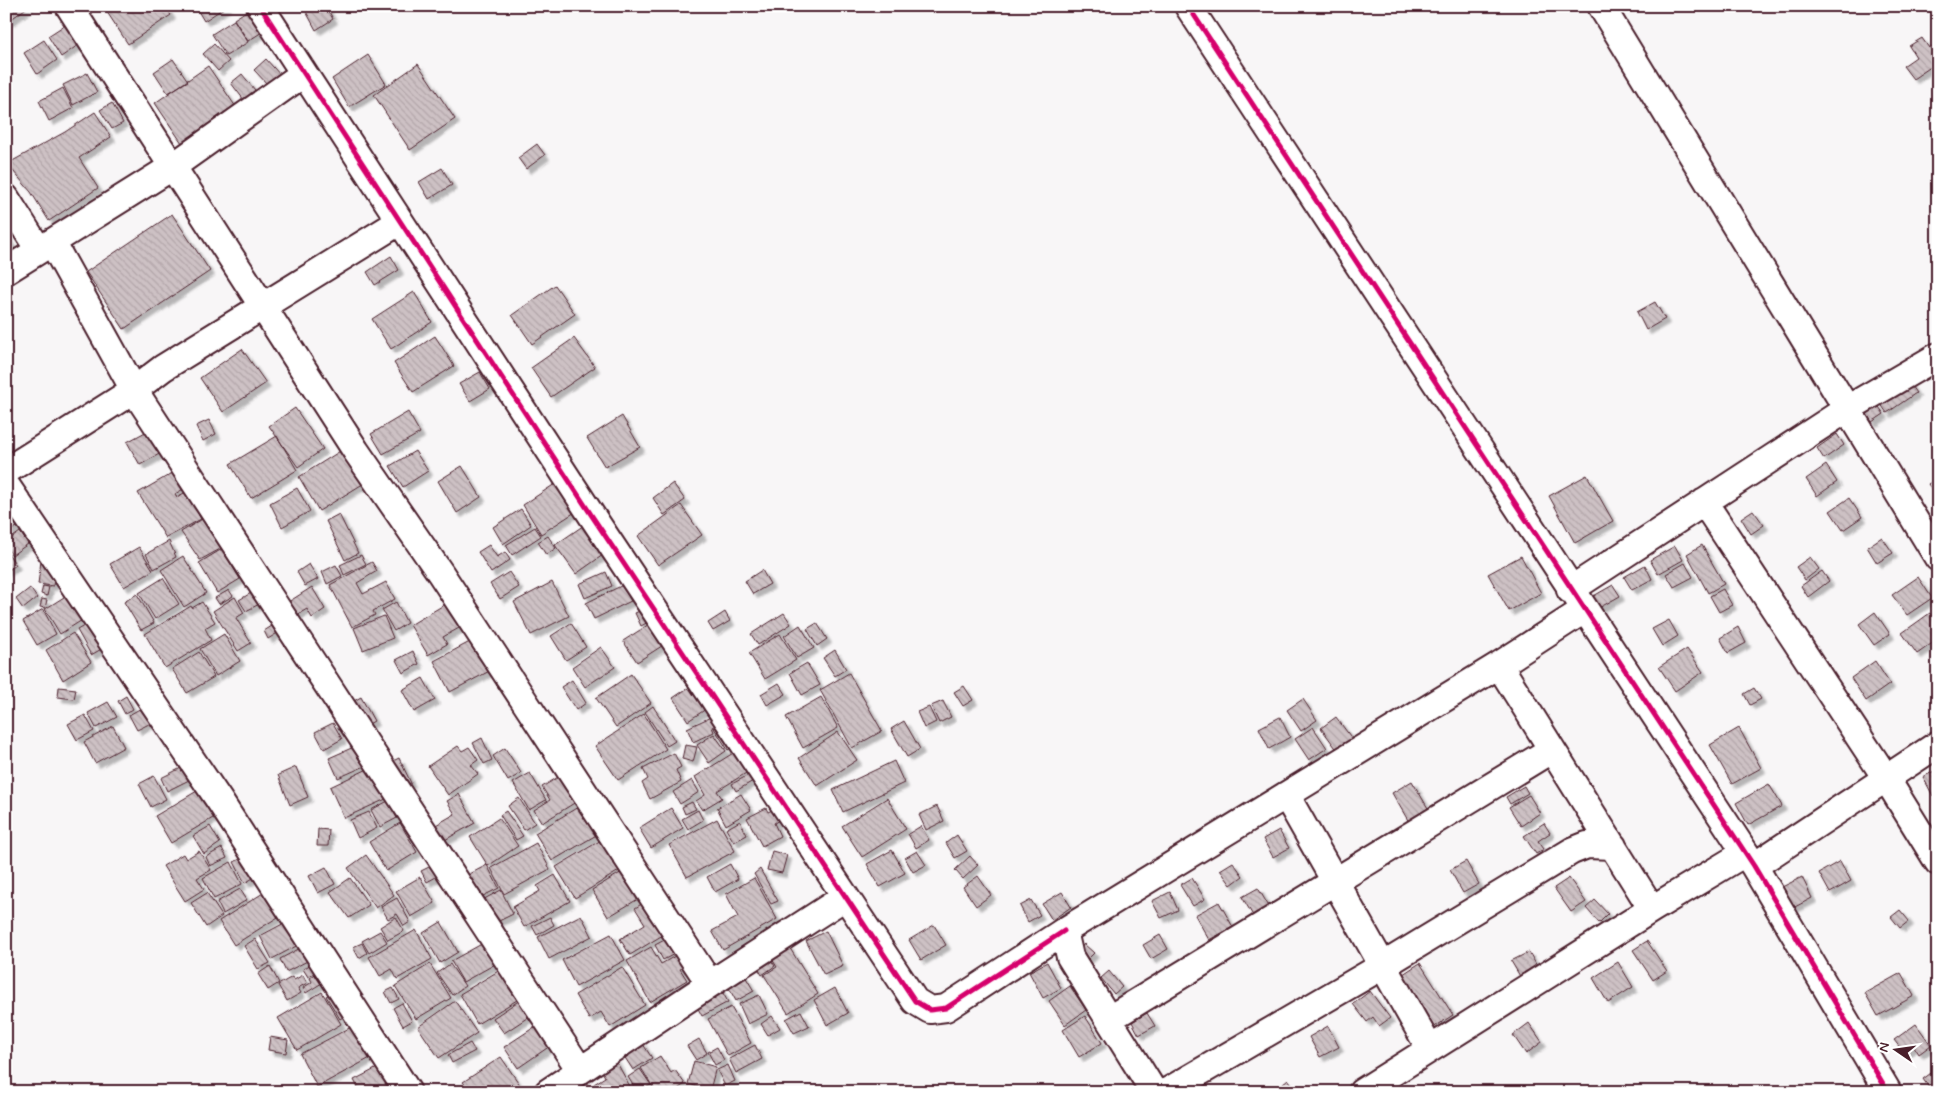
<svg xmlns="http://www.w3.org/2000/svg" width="1944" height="1098" font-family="Mynerve,sans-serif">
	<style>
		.building { fill: url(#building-back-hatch); stroke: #4a1f2b; filter: url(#shadow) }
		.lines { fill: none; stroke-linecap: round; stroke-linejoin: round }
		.street-casing { stroke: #4a1f2b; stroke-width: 30 }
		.street { stroke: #fff; stroke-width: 26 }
		.cycleway-casing { stroke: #fff; stroke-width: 8 }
		.cycleway { stroke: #d6006c; stroke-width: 5 }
	</style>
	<defs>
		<pattern id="building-back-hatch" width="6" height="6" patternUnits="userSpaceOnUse" patternTransform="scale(1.25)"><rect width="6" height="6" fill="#cdc1c4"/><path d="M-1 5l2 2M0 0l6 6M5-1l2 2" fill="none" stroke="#b2a5a9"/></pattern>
		<filter id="shadow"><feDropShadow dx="4.5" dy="4.5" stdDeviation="1" flood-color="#0004"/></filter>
	</defs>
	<rect width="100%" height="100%" fill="#f8f6f7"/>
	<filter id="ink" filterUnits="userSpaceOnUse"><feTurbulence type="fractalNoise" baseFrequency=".02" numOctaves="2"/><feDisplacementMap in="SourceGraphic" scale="10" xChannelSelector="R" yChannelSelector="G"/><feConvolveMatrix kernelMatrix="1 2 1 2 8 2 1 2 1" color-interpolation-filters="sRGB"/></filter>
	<g filter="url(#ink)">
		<path class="building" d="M6 6H29L6 23Z
			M103 6H165L171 15 128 44Z
			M195 6H227L204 21Z
			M254 6 270 27 248 41 234 19Z
			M303 6H326L333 19 316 30Z
			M234 20 248 42 226 56 212 34Z
			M68 23 81 43 61 57 48 36Z
			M1922 38 1929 48 1932 46 1938 54V62L1913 79 1903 66 1916 57 1909 46Z
			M44 40 57 60 37 74 24 53Z
			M214 44 229 61 218 71 203 54Z
			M368 55 386 84 349 107 332 79Z
			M173 59 188 81 168 93 154 72Z
			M266 59 281 76 269 86 254 70Z
			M418 64 455 119 410 150 374 95Z
			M208 66 238 110 184 146 155 103Z
			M87 73 97 92 73 105 63 85Z
			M242 74 255 90 244 100 231 83Z
			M63 88 73 108 49 121 39 101Z
			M112 103 123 123 112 129 100 110Z
			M95 112 111 137 79 158 98 188 49 221 31 192 7 164 65 132Z
			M537 144 545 155 526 169 518 158Z
			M442 168 452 185 429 199 419 182Z
			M172 214 210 271 124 329 86 272Z
			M6 235 12 245 6 249Z
			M391 256 399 270 375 285 367 272Z
			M555 285 575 314 532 344 512 315Z
			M414 292 432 322 391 349 372 319Z
			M1655 302 1665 319 1646 330 1637 312Z
			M435 336 454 366 413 392 394 363Z
			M574 338 595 367 551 397 531 368Z
			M242 349 266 383 223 412 200 378Z
			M480 372 490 389 470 401 459 384Z
			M1909 383 1916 393 1887 413 1880 403Z
			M1877 404 1884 414 1872 422 1865 412Z
			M295 408 323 449 298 467 269 426Z
			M408 412 420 433 383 454 371 434Z
			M622 416 640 447 605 467 587 438Z
			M209 420 216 434 203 441 196 426Z
			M149 430 161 453 140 465 127 442Z
			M1837 434 1844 445 1824 459 1817 448Z
			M277 436 297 470 251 498 230 464Z
			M345 448 366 482 319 511 299 477Z
			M415 451 428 471 403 487 390 466Z
			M1826 465 1837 482 1817 496 1806 479Z
			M462 466 481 497 457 513 438 481Z
			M176 471 185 488 175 494 177 497 186 492 201 519 166 538 138 493Z
			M1587 475 1613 521 1575 543 1549 496Z
			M564 478 583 507 541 534 523 505Z
			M1938 478V498L1928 484Z
			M673 483 685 500 664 515 653 498Z
			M297 488 310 511 282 527 270 503Z
			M1849 498 1862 517 1843 530 1830 511Z
			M681 505 702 535 658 565 638 536Z
			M9 509 19 526 6 533V510Z
			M521 509 531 525 503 544 493 527Z
			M1753 510 1764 525 1751 534 1741 518Z
			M339 514 358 553 345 560 326 521Z
			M204 518 222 548 200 560 181 532Z
			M590 521 610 550 576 574 555 545Z
			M535 527 541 536 512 555 506 545Z
			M20 532 28 544 12 555 6 547V542Z
			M548 536 556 548 546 555 538 542Z
			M1882 537 1893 553 1877 563 1867 547Z
			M169 541 176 557 154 569 146 554Z
			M489 545 497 557 505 552 510 560 491 573 478 552Z
			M1702 545 1724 584 1708 593 1687 554Z
			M1675 546 1683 560 1658 574 1650 560Z
			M139 547 153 570 124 587 110 564Z
			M222 549 240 579 217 593 199 563Z
			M6 550 16 565 6 572Z
			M361 555 366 564 344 575 340 565Z
			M183 556 206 593 184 607 161 570Z
			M1521 556 1541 593 1509 611 1488 574Z
			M1810 557 1819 569 1805 580 1796 567Z
			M41 561 56 563 53 586 38 584Z
			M372 562 377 571 357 583 363 594 386 582 395 599 373 611 375 615 352 627 330 585Z
			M1685 563 1693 577 1674 587 1666 574Z
			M309 564 318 579 305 586 297 572Z
			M336 565 342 576 327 584 322 572Z
			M1645 565 1652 579 1632 590 1624 577Z
			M762 570 770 584 753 594 745 581Z
			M1822 571 1829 581 1808 597 1801 586Z
			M509 572 519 587 500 599 490 584Z
			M606 572 612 586 585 598 579 584Z
			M1918 577 1932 598 1907 615 1892 595Z
			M163 578 179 604 155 619 139 593Z
			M552 582 569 616 531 635 514 602Z
			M623 585 631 601 594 619 586 603Z
			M1613 585 1620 596 1597 609 1590 598Z
			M43 586 49 587 47 596 41 594Z
			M312 587 325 609 312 618 307 609 290 619 282 606Z
			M30 588 37 598 23 609 16 599Z
			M1723 589 1732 605 1719 612 1710 596Z
			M229 590 233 596 219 604 215 598Z
			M256 590 263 602 246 611 239 600Z
			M72 592 87 617 60 634 45 609Z
			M137 594 154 623 141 630 124 602Z
			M235 597 244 613 236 618 251 643 238 651 213 611Z
			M42 599 47 600 45 608 40 607Z
			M454 599 468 623 443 637 447 644 428 655 410 625Z
			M202 602 215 622 205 628 211 640 165 668 145 634 191 606 192 608Z
			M396 602 407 623 394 631 382 610Z
			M43 609 56 634 37 645 23 621Z
			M644 609 650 621 641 626 635 613Z
			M725 612 730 621 713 631 708 623Z
			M1875 612 1890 634 1874 645 1859 624Z
			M784 613 791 624 758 645 751 634Z
			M1930 613 1938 624V639L1917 654 1902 633Z
			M384 616 393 638 363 650 354 628Z
			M96 619 110 644 91 655 77 630Z
			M1669 620 1678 636 1662 646 1652 629Z
			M654 621 668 642 637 662 623 641Z
			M571 623 586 647 566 660 551 636Z
			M817 623 827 639 817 646 807 629Z
			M275 624 279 632 268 639 264 631Z
			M800 625 814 648 797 658 784 636Z
			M1738 627 1746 643 1728 653 1720 638Z
			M73 633 91 662 63 680 46 650Z
			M224 634 240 661 216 676 200 649Z
			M780 634 796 660 765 679 749 653Z
			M481 636 497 667 450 692 434 661Z
			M601 647 615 667 585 687 572 667Z
			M1687 649 1703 672 1675 691 1659 667Z
			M835 650 846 669 835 676 823 658Z
			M413 651 419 664 403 673 396 660Z
			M199 652 214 677 187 693 172 669Z
			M1875 661 1890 684 1866 701 1851 678Z
			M807 663 820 685 802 695 790 673Z
			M849 673 882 731 852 748 820 690Z
			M631 674 651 703 616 727 596 698Z
			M423 678 435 700 414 712 402 690Z
			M572 680 586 703 576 710 561 687Z
			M700 680 715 703 688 721 673 698Z
			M779 683 786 694 767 705 761 694Z
			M964 686 973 700 963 706 954 692Z
			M59 687 76 689 74 699 58 697Z
			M1754 688 1761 699 1750 705 1744 694Z
			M126 696 133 709 125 714 118 701Z
			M361 697 374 721 358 730 345 706Z
			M821 697 838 728 803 748 786 717Z
			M1303 699 1317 720 1301 731 1287 710Z
			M943 701 951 717 939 723 931 706Z
			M108 702 117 717 96 728 88 713Z
			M653 706 675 741 667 746 645 712Z
			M143 707 151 723 137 730 129 715Z
			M929 707 936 722 924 728 917 712Z
			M644 714 666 749 618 780 595 746Z
			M85 715 94 731 77 740 68 724Z
			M715 715 719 723 712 727 714 732 693 742 687 728Z
			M1280 717 1290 737 1269 749 1259 728Z
			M1336 717 1353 740 1338 751 1321 728Z
			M725 721 739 743 728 750 714 728Z
			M904 721 920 749 907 757 891 729Z
			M333 723 342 739 324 749 315 732Z
			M113 726 124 747 95 763 84 742Z
			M1313 727 1327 748 1309 760 1295 739Z
			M1739 728 1761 768 1732 784 1710 745Z
			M838 732 857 760 817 786 799 758Z
			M714 734 726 751 709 763 697 745Z
			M482 738 492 760 484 764 473 743Z
			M685 745 697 747 693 762 682 759Z
			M356 746 365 766 338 778 329 758Z
			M458 746 462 751 469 747 478 760 471 765 478 774 448 795 428 766Z
			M505 748 521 773 508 781 493 756Z
			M738 750 751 770 717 791 722 798 702 810 696 801 705 795 695 777Z
			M674 753 681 767 676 770 681 782 650 799 642 783 648 779 643 769Z
			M399 758 411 783 399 788 387 764Z
			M894 761 904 783 843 812 833 790Z
			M187 765 193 778 167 791 161 778Z
			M296 767 308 797 290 805 278 775Z
			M372 767 386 799 344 818 330 787Z
			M1938 769V794L1933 796 1923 777Z
			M568 771 584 797 542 823 534 810 550 800 542 787Z
			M754 772 758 778 736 791 732 784Z
			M530 773 546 800 529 810 513 783Z
			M154 776 166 799 151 807 139 784Z
			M692 780 699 792 680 804 673 792Z
			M1412 781 1429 810 1409 822 1392 793Z
			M1769 784 1782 806 1748 825 1736 803Z
			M207 785 223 812 171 843 155 816Z
			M1524 786 1528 793 1510 804 1506 797Z
			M459 794 475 823 443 841 434 826 455 814 447 801Z
			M741 794 751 810 726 825 717 808Z
			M1529 795 1540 813 1521 826 1509 807Z
			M519 798 535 823 524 830 508 806Z
			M887 798 906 829 862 857 842 826Z
			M388 801 397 818 380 827 371 810Z
			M588 801 605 830 552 861 535 833Z
			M692 802 696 809 685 814 682 807Z
			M937 806 944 821 926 830 919 815Z
			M778 807 783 818 774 823 780 836 762 846 747 818 766 808 768 812Z
			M671 808 683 828 651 848 639 828Z
			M698 810 703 820 688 829 682 819Z
			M506 811 523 836 516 840 500 815Z
			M369 812 377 828 358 838 350 820Z
			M499 818 518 846 488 866 470 837Z
			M717 819 735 851 687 877 669 845Z
			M740 821 747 835 734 842 726 829Z
			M400 823 417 852 386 871 369 842Z
			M1544 823 1550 833 1538 841 1544 849 1536 854 1524 836Z
			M210 826 220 843 204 854 193 836Z
			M921 826 929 840 916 848 908 834Z
			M318 829 329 830 328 846H317Z
			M1279 830 1289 848 1273 857 1263 839Z
			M957 835 967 851 955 858 946 843Z
			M608 836 627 866 575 898 556 867Z
			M536 843 550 869 504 894 491 868Z
			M222 848 227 858 210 866 206 857Z
			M892 850 905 873 880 887 867 864Z
			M199 851 211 870 197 878 204 889 185 901 163 866 183 854 186 859Z
			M772 851 787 855 782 873 767 870Z
			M917 851 926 865 913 872 905 858Z
			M248 855 258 875 245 883 234 862Z
			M366 855 394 895 376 908 348 868Z
			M970 856 978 865 963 879 955 870Z
			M1466 861 1479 884 1463 893 1450 870Z
			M1840 861 1851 881 1830 893 1819 873Z
			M231 862 242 884 214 899 203 878Z
			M439 862 445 872 427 882 421 871Z
			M1233 862 1243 876 1231 885 1220 870Z
			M730 864 738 879 715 892 707 877Z
			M487 865 499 888 473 901 462 878Z
			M326 867 335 884 318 893 309 876Z
			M760 869 778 901 771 904 754 874Z
			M622 872 638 899 608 917 592 890Z
			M555 875 570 901 524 927 513 907 540 891 537 886Z
			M978 876 991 895 976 906 963 887Z
			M420 877 435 903 411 917 396 891Z
			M1802 877 1812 898 1791 909 1780 888Z
			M350 878 369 905 349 918 330 892Z
			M754 878 777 919 723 950 712 931 738 917 726 894Z
			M1192 878 1205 899 1193 906 1180 885Z
			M1569 878 1586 902 1571 912 1554 888Z
			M271 888 286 912 234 945 219 921Z
			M1258 888 1271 910 1255 919 1242 897Z
			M240 889 247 900 223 914 217 902Z
			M501 890 513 914 487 927 475 904Z
			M1062 892 1071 907 1052 920 1042 904Z
			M1170 892 1178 910 1161 918 1152 901Z
			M207 893 222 916 206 927 191 903Z
			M653 897 671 930 630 955 620 939 645 924 635 908Z
			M397 898 410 922 404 926 397 914 388 919 381 907Z
			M1031 900 1040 915 1028 922 1020 906Z
			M1595 900 1608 914 1599 923 1586 908Z
			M1219 902 1233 927 1209 940 1195 915Z
			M1900 910 1909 921 1900 928 1891 917Z
			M581 915 592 936 549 959 538 937Z
			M396 917 404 931 388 940 380 927Z
			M550 917 554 925 537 935 532 926Z
			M290 920 302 943 272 959 260 936Z
			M441 922 458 952 440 963 423 933Z
			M934 925 946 945 921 960 909 940Z
			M416 930 432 959 397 979 392 969 380 976 369 957Z
			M380 931 387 942 369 953 362 941Z
			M826 931 843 966 824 975 806 941Z
			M611 934 625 960 576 987 562 960Z
			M674 935 682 950 663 960 655 945Z
			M1160 935 1168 949 1151 959 1143 945Z
			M255 939 270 963 258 969 244 946Z
			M487 941 499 962 463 982 451 961Z
			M1647 941 1667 971 1653 980 1633 950Z
			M362 943 367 953 359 958 353 947Z
			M308 944 315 957 286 972 280 959Z
			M1084 944 1094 953 1088 959 1079 950Z
			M788 945 818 994 788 1013 764 975 777 967 770 956Z
			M651 947 661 964 684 951 691 963 680 969 687 980 650 1002 627 961Z
			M1529 952 1538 968 1521 978 1511 961Z
			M769 957 775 966 762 975 756 965Z
			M316 961 321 968 308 977 303 969Z
			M1047 962 1061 988 1043 998 1029 972Z
			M1618 962 1633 987 1608 1003 1593 978Z
			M1420 963 1453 1015 1433 1028 1400 976Z
			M430 964 451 998 416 1019 395 986Z
			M450 964 465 986 452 995 437 973Z
			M270 966 279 983 268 990 258 974Z
			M622 967 645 1005 610 1027 601 1012 589 1019 575 995Z
			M500 970 517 1000 477 1024 460 994Z
			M319 971 325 981 306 993 303 988 312 982 310 978Z
			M742 971 754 991 736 1001 725 981Z
			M1109 971 1122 987 1114 994 1101 978Z
			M1901 973 1914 996 1878 1016 1865 993Z
			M303 975 307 983 298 988 301 993 287 1001 278 985 292 977 294 980Z
			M719 986 728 1002 702 1016 694 1001Z
			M1070 986 1086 1010 1065 1025 1049 1001Z
			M393 988 399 999 391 1003 385 992Z
			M835 988 848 1013 827 1025 814 1000Z
			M1370 991 1390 1018 1379 1026 1373 1017 1367 1022 1353 1004Z
			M322 992 341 1024 297 1050 278 1018Z
			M333 992 346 1015 340 1019 326 996Z
			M759 995 768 1014 748 1024 739 1004Z
			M523 998 533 1014 504 1033 493 1018Z
			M455 1001 477 1033 439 1058 418 1027Z
			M402 1003 412 1021 403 1026 393 1008Z
			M731 1007 751 1043 728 1056 708 1019Z
			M801 1011 809 1026 794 1033 786 1019Z
			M1147 1013 1155 1026 1139 1035 1132 1022Z
			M772 1016 780 1028 768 1035 761 1024Z
			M1085 1016 1102 1043 1079 1057 1063 1030Z
			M1529 1023 1542 1042 1526 1054 1513 1035Z
			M1916 1024 1931 1045 1919 1054 1914 1046 1904 1053 1894 1040Z
			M355 1025 372 1057 317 1087 300 1054Z
			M536 1026 550 1046 518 1068 504 1047Z
			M1328 1026 1339 1047 1320 1057 1309 1037Z
			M270 1037 288 1040 286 1053 268 1050Z
			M699 1039 707 1053 696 1060 687 1046Z
			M641 1041 652 1058 633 1070 622 1053Z
			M470 1043 475 1051 452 1063 448 1055Z
			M755 1045 762 1059 736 1073 729 1059Z
			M717 1047 724 1060 715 1065 708 1052Z
			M660 1056 671 1073 675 1070 685 1084 673 1092H656L641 1068Z
			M501 1057 520 1085 511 1092H457L466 1086 463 1082Z
			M615 1059 633 1092H598L594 1084 605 1077 600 1067Z
			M694 1061 716 1067 710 1090 688 1084Z
			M383 1065 396 1092H360L354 1080Z
			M728 1065 735 1081 725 1086 717 1070Z
			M1938 1068V1092H1932L1923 1079Z
			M640 1069 651 1085 637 1092 628 1077Z
			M1288 1079 1298 1092H1278L1276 1089Z"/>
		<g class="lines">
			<defs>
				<path id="street" d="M69 6 356 451 441 574 710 984
					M260 6 592 516 915 1001 930 1010 946 1008 1064 931
					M1188 6 1754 866 1888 1092
					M1601 6 1938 558
					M6 198 39 250
					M52 242 134 390 580 1070
					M6 271 172 167 303 74
					M6 471 134 390 163 368 399 222
					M6 485 219 800 408 1092
					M1704 502 1886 778 1938 862
					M1570 590 1847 409 1938 356
					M1499 665 1584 610
					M1286 795 1430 1049
					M1754 866 1938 744
					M1109 1019 1551 750
					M548 1092 710 984 845 897
					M1154 1092 1070 957 1064 931 1499 665 1652 909
					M1166 1092 1384 965 1572 851 1587 845 1613 846
					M1362 1092 1652 909 1745 853"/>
			</defs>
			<use href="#street" class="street-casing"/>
			<use href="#street" class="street"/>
			<defs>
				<path id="cycleway" d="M260 6 592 516 915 1001 930 1010 946 1008 1064 931
					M1188 6 1754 866 1888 1092"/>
			</defs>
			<use href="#cycleway" class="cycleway-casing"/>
			<use href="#cycleway" class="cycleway"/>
		</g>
	</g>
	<rect width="1944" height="1098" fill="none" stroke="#fff" stroke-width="25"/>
	<rect x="12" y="12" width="1919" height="1073" fill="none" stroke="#4a1f2b" stroke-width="2" filter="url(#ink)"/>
	<g transform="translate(1896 1050) rotate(283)" stroke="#ffffff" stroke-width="4" paint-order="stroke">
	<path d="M0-4L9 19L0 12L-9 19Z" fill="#4a1f2b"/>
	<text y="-8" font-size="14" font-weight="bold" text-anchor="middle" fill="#4a1f2b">N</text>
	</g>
</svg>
